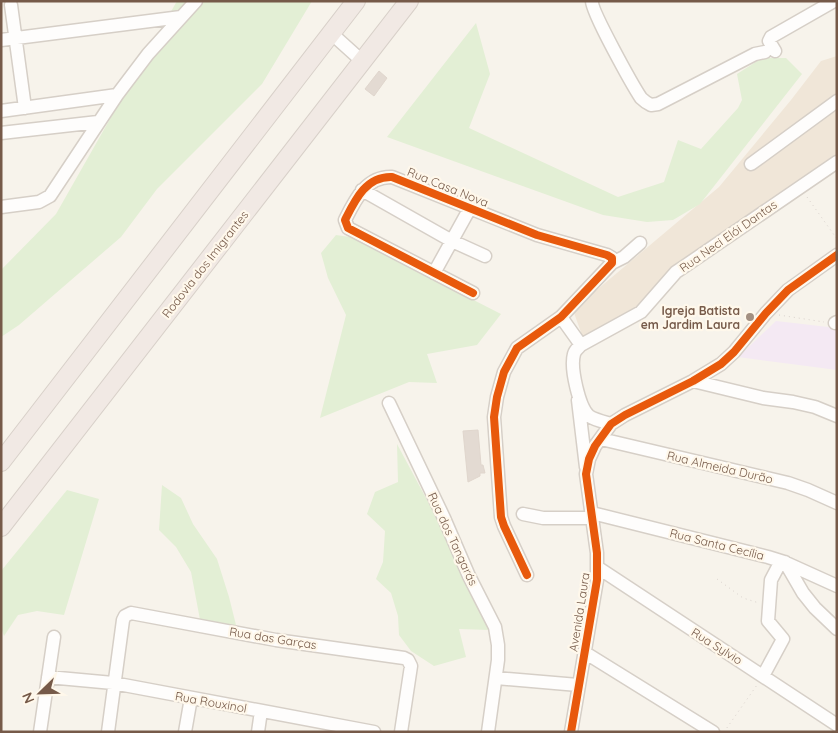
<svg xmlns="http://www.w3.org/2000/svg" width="838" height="733" font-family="Quicksand,sans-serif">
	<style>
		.residential { fill: #f0e6d8 }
		.education { fill: #f4e9f3 }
		.green { fill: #e3efd5 }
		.building { fill: #e3dad2; stroke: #e0d6cd }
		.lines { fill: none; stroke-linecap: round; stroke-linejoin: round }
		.minor-casing { stroke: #d6cfc7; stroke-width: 15 }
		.highway-casing { stroke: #d8d0c9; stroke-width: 20 }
		.path { stroke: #dad2cd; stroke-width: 1; stroke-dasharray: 1 4; stroke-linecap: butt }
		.minor { stroke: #fefdfc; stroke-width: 12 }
		.highway { stroke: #f1e9e4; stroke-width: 18 }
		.cycleway-casing { stroke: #fff8eb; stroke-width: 11 }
		.cycleway { stroke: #e8590c; stroke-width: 8 }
		.poi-dot { fill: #a39082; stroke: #fff8eb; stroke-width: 2 }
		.labels { text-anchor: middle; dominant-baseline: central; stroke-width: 4.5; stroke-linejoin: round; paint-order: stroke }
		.street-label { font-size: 12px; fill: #765a49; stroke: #fff8eb }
		.poi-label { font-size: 12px; font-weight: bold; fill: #765a49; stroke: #fff8eb; text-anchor: end }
	</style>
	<rect width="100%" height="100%" fill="#f7f3eb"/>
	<path class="residential" d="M837 56V159L674 271 642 307 583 338 573 310 719 187 791 100 821 61Z"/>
	<path class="education" d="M776 321 837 328V370L738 357Z"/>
	<path class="green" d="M177 1H312L262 84 157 189 121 237 19 325 1 337V270L56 214Z
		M476 23 490 74 469 128 618 197 664 182 678 140 701 149 738 108 742 100 737 74 762 58H786L802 74 700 204 673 220 647 222 603 215 387 137Z
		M336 235 350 237 501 314 477 345 427 354 437 383 409 382 320 418 346 315 328 278 321 253Z
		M397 444 434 513 490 630 459 629 466 657 434 666 411 651 399 635 398 616 391 593 376 579 383 562 385 531 367 514 375 492 398 482Z
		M162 485 181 498 193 524 217 559 229 597 237 629 201 625 191 572 176 547 159 530Z
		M67 490 99 499 64 615 37 611 18 615 4 636 1 628V571Z"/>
	<path class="building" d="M379 71 387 78 374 96 365 89Z
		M478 430 481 465H483L485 473H480V476L468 482 463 431Z"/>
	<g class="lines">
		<defs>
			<path id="minor" d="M592 1C591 11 633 86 641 98 644 101 647 103 651 105L658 104 755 54 765 52
				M11 5 25 108
				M331 33 362 61
				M1 40 181 17
				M775 51 769 41 771 37 834 1
				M1 111 117 95
				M1 133 98 122
				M751 164 837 101
				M362 190 452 241 485 256
				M1 207 39 202 50 196 117 95 148 54 196 1
				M434 273 470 208
				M473 293 348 228 345 220C355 200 366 176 392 177L537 235 607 255 612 258V263
				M561 317 581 345
				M835 323 837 322
				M693 381 763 398 793 402 815 407 837 416
				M578 400 586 467
				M389 403 444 518 469 576 495 627 498 645V660L488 732
				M611 424C604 422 595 420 589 416 579 407 570 368 574 354 575 350 578 348 581 345L641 312 676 272 685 266 837 162
				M601 439 788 483 808 490 837 503
				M592 513 768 557 784 562 837 586
				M523 514 543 518H593
				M785 562 803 593 815 608 837 629
				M597 567 837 725
				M527 575 504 526 501 517 494 417 497 397 504 372 517 348 561 317 612 263 624 257 640 243
				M584 652 713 732
				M763 676 783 639 768 621 771 580 781 561
				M48 677 113 683 374 732
				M496 678 578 685
				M40 732 54 637
				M108 732 123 620 125 616 131 613 276 640 404 658 408 660 411 666 401 732
				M185 732 191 698
				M258 732 261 711
				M571 732 597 580V553L586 474 589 459 595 446 611 424 625 415 693 381 721 364 734 352 766 313 788 290 837 255"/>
			<path id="highway" d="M1 462 356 1
				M1 527 409 1"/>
		</defs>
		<use href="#minor" class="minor-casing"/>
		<use href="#highway" class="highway-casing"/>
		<path class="path" d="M807 197 837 239
			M779 315 824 322
			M717 579 743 598 759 603
			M724 732 757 685"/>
		<use href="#minor" class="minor"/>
		<use href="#highway" class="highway"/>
		<defs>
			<path id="cycleway" d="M473 293 348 228 345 220C355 200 366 176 392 177L537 235 607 255 612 258V263L561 317 517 348 504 372 497 397 494 417 501 517 504 526 527 575
				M571 732 597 580V553L586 474 589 459 595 446 611 424 625 415 693 381 721 364 734 352 766 313 788 290 837 255"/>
		</defs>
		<use href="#cycleway" class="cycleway-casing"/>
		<use href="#cycleway" class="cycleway"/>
	</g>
	<circle class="poi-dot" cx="750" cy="317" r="5"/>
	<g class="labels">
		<g class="street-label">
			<text transform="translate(448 187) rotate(22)">Rua Casa Nova</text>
			<text transform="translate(728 236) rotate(-35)">Rua Neci Elói Dantas</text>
			<text transform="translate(205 264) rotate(-52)">Rodovia dos Imigrantes</text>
			<text transform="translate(720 467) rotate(13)">Rua Almeida Durão</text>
			<text transform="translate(453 539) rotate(65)">Rua dos Tangarás</text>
			<text transform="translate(717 544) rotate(14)">Rua Santa Cecília</text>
			<text transform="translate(579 612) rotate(-81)">Avenida Laura</text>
			<text transform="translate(273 638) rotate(9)">Rua das Garças</text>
			<text transform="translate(717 646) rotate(32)">Rua Sylvio</text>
			<text transform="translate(211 702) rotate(10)">Rua Rouxinol</text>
		</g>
		<g class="poi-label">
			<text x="740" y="310">Igreja Batista<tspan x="740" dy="14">em Jardim Laura</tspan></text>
		</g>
	</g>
	<rect width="838" height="733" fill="none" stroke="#765a49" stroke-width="5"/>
	<g transform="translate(40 693) rotate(247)" stroke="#fff8eb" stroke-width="4" paint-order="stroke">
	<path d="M0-4L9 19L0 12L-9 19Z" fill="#765a49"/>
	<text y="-8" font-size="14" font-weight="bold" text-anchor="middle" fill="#765a49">N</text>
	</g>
</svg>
